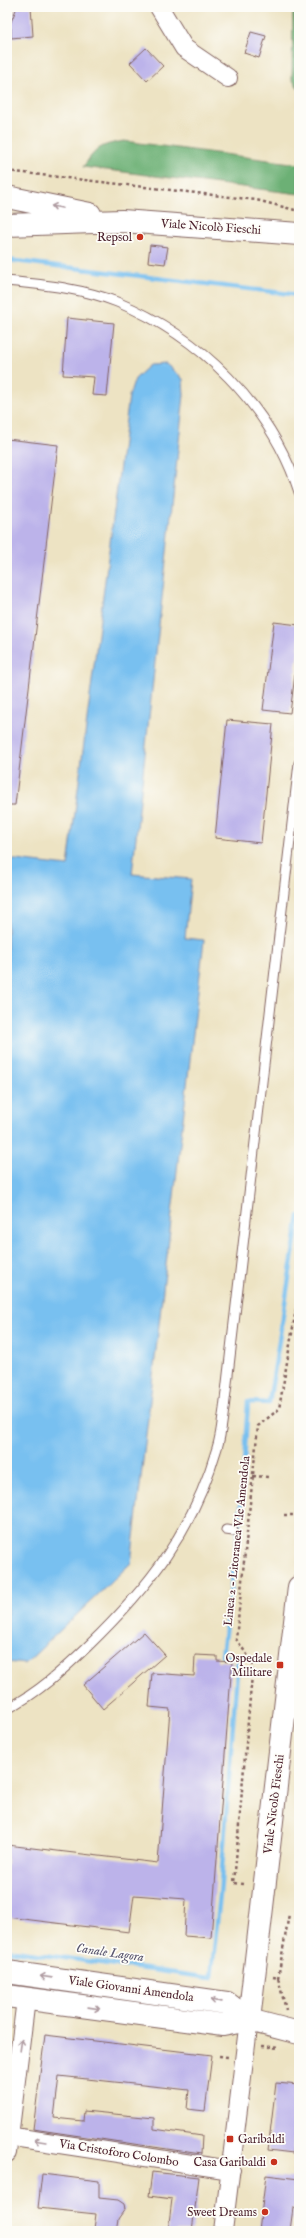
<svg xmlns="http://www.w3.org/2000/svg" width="306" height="2238" font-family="'IM FELL English',serif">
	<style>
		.forest { fill: #6cb074; stroke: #5b6850 }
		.water { fill: #78c0f0; stroke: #61708e }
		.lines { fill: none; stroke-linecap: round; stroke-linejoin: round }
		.stream { stroke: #78c0f0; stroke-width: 4.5 }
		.building { fill: #bcb3ea }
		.service-casing { stroke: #836460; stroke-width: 11 }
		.minor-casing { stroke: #836460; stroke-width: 20 }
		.secondary-casing { stroke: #836460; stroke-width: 24 }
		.primary-casing { stroke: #836460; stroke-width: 24 }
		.path { stroke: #836460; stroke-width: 2.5; stroke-dasharray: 3 3; stroke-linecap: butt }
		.service { stroke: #fff; stroke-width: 9 }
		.minor { stroke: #fff; stroke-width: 18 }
		.secondary { stroke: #fff; stroke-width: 22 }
		.primary { stroke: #fff; stroke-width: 22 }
		.oneway { stroke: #ae9aa0 }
		.poi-dot { fill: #c8321e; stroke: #fdfcf7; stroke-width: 1.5 }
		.labels { text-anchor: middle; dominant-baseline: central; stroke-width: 3.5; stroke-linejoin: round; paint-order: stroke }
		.street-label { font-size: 12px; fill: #4a1f2b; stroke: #fdfcf7 }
		.poi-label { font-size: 12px; fill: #4a1f2b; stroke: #fdfcf7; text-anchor: end }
		.water-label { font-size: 13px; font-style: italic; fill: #5a5770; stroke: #fdfcf7 }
	</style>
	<rect width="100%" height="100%" fill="#fdfcf7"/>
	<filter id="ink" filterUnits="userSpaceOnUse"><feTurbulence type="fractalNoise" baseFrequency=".025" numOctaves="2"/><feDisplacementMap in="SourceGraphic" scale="8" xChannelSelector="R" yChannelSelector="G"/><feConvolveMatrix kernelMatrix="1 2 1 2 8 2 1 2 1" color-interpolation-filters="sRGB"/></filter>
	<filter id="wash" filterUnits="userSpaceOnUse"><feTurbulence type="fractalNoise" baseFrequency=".012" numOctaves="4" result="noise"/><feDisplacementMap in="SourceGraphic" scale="16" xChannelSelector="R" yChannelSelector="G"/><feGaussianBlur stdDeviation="0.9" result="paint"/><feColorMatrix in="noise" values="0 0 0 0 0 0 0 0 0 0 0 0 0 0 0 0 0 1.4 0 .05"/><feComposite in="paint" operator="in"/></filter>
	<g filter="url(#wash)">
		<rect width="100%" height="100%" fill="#ede3c3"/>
		<path class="forest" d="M293 7H299V89L292 79Z
			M124 141 299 164V194L83 167C97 147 100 145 124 141Z"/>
		<path class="water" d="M166 364 183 379 184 395 132 874 191 879 185 938 204 940 131 1563 25 1664 7 1662V859L68 866 129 396 135 379 150 365Z"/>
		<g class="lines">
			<path class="stream" d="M7 260 299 295
				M7 1950 211 1978 220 1895 238 1658 222 1656 241 1508 248 1402 269 1403 299 1216"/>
		</g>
		<g id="blocks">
			<path class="building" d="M17 7H31L33 36 11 38V28L9 27Z
				M251 32 266 36 259 58 244 53Z
				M146 48 163 66 147 81 130 63Z
				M150 245 168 247 165 264 148 262Z
				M67 318 114 323 107 396 92 395 94 377 63 375Z
				M7 439 58 445 15 805H7Z
				M274 622 299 625V644L290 713 263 710Z
				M227 720 273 724 261 843 215 838Z
				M144 1632 165 1655 103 1709 83 1685Z
				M195 1655 217 1656V1661L232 1662 211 1938 184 1936 186 1899 134 1895 129 1932 7 1917V1845L158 1863 170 1709 149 1707 152 1673 194 1676Z
				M45 2035 212 2055 205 2111 187 2109 189 2090 59 2076 54 2118 83 2121 84 2111 154 2118V2129L202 2136 201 2154 33 2129Z
				M276 2083 299 2085V2105L293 2153 268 2150Z
				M152 2172 199 2177 192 2231H168L172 2199 149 2196Z
				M42 2174 99 2181V2198L118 2200 124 2204 125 2209 118 2219 116 2231 94 2229 96 2214 38 2208Z
				M266 2175 299 2179V2209L293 2208 290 2231H259Z"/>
		</g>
	</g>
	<g filter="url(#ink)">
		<use href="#blocks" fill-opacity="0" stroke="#836460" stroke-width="1"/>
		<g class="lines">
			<defs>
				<path id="service" d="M7 281C44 285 82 288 117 302 200 336 271 406 299 492
					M226 1530 233 1531
					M7 1709C38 1693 63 1670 88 1646 149 1587 193 1531 217 1448 221 1436 222 1422 224 1409L299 763"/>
				<path id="minor" d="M159 7 184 48 228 78
					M7 2136 231 2170
					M7 2153 26 1999
					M223 2231 249 2020"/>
				<path id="secondary" d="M7 197 90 214
					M7 225 122 221 299 234
					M249 2020 299 1587"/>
				<path id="primary" d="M7 1972 227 2003 249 2020 299 2033
					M7 1996 223 2025 249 2020"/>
			</defs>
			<use href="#service" class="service-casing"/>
			<use href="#minor" class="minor-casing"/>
			<use href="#secondary" class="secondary-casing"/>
			<use href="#primary" class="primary-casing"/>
			<path class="path" d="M7 171 256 200 299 211
				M253 1476 268 1477
				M284 1515H297
				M244 1884 234 1883 253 1663 236 1639 258 1426 279 1409 299 1292
				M273 1977 278 1978 286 2010
				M278 1978 289 1914
				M262 2046 279 2048
				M219 2056 228 2057"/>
			<use href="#service" class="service"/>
			<use href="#minor" class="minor"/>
			<use href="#secondary" class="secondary"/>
			<use href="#primary" class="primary"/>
		</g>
		<defs><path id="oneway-shaft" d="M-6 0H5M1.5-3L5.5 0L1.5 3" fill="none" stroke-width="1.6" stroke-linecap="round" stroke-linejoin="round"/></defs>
		<g class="oneway">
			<use href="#oneway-shaft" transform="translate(57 207) rotate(-168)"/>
			<use href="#oneway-shaft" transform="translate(46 1977) rotate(-172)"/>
			<use href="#oneway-shaft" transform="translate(216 2001) rotate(-172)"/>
			<use href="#oneway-shaft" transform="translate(94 2008) rotate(8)"/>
			<use href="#oneway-shaft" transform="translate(21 2045) rotate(-82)"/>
			<use href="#oneway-shaft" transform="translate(40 2141) rotate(-171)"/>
		</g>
	</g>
	<g class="poi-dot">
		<circle cx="140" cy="237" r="4"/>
		<rect x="276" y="1661" width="8" height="8" rx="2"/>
		<rect x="226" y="2135" width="8" height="8" rx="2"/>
		<circle cx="274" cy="2162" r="4"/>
		<circle cx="265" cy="2212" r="4"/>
	</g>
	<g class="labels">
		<g class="street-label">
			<text transform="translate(211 227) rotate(4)">Viale Nicolò Fieschi</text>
			<text transform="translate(237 1541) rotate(-84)">Linea 2 - Litoranea V.le Amendola</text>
			<text transform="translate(274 1804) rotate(-83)">Viale Nicolò Fieschi</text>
			<text transform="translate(131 1989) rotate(8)">Viale Giovanni Amendola</text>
			<text transform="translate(119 2153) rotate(9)">Via Cristoforo Colombo</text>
		</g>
		<g class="poi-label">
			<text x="132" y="237">Repsol</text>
			<text x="272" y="1658">Ospedale<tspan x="272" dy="14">Militare</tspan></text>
			<text x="238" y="2139" text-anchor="start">Garibaldi</text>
			<text x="266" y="2162">Casa Garibaldi</text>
			<text x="257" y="2212">Sweet Dreams</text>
		</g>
		<g class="water-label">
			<text transform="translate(110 1953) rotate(8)">Canale Lagora</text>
		</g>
	</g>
	<rect width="306" height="2238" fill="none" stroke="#fdfcf7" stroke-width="24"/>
</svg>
